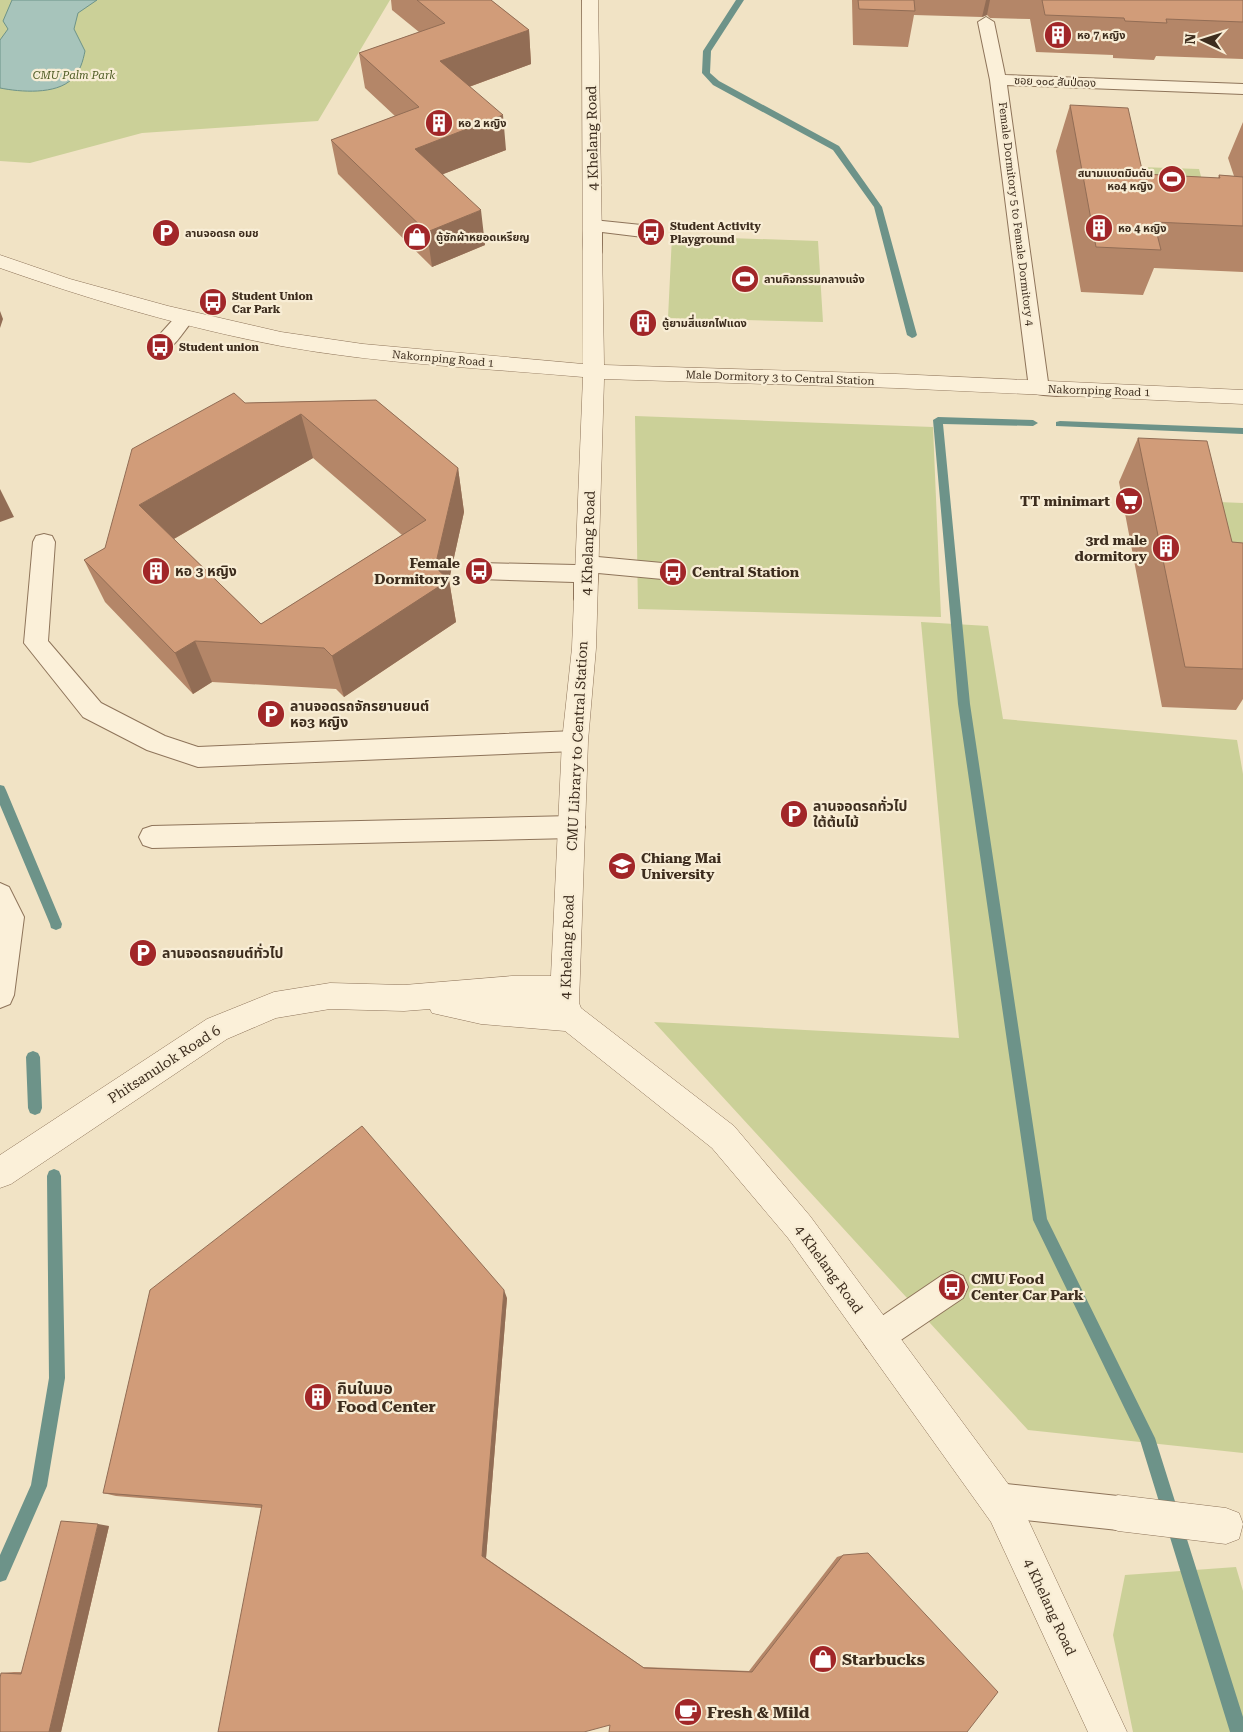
<svg xmlns="http://www.w3.org/2000/svg" width="1243" height="1732" font-family="'Roboto Serif','Noto Sans Thai',serif">
	<style>
		.green { fill: #cbd098 }
		.water { fill: #a7c4bb; stroke: #6d9389 }
		.lines { fill: none; stroke-linecap: round; stroke-linejoin: round }
		.stream { fill: #6d9389; fill-rule: evenodd }
		.service-casing { stroke: #8e745a; stroke-width: 2 }
		.minor-casing { stroke: #8e745a; stroke-width: 1 }
		.service { fill: #fbf0d9; fill-rule: evenodd }
		.minor { fill: #fbf0d9; fill-rule: evenodd }
		.wall { fill: #b48668; fill-rule: evenodd }
		.shaded-wall { fill: #926d55 }
		.building { fill: #d19c79; stroke: #926d55; fill-rule: evenodd }
		.labels { text-anchor: middle; dominant-baseline: central; stroke-width: 4.5; stroke-linejoin: round; paint-order: stroke }
		.far-poi-label { font-size: 11px; font-weight: bold; fill: #3d2d1e; stroke: #f8edd5; text-anchor: start }
		.far-park-label { font-size: 11px; font-style: italic; fill: #4e5b24; stroke: #f8edd5 }
		.far-street-label { font-size: 11px; fill: #3d2d1e; stroke: #f8edd5 }
		.street-label { font-size: 14px; fill: #3d2d1e; stroke: #f8edd5 }
		.poi-label { font-size: 14px; font-weight: bold; fill: #3d2d1e; stroke: #f8edd5; text-anchor: start }
		.near-poi-label { font-size: 16px; font-weight: bold; fill: #3d2d1e; stroke: #f8edd5; text-anchor: start }
	</style>
	<rect width="100%" height="100%" fill="#f1e3c5"/>
	<path class="green" d="M0 0H390L318 121 142 133 30 163 0 161Z
		M1139 167 1199 169 1205 191 1144 188Z
		M672 236 818 241 823 322 668 318Z
		M635 416 933 427 941 617 638 609Z
		M1218 502 1243 503V550H1230Z
		M921 622 988 626 1003 719 1237 740 1243 774V1453L1028 1430 654 1022 959 1038Z
		M1236 1567 1243 1591V1732H1133L1113 1635 1125 1575Z"/>
	<path class="water" d="M12 0H97L78 13 74 29 85 51C83 61 80 72 72 79 56 95 20 92 0 88V40L8 29 3 21Z"/>
	<g class="lines">
		<path class="stream" d="M736 0H744L711 51 710 73 719 81 839 146 882 207 917 335 915 337 912 338 907 335 874 207 833 150 713 85 702 73 703 51Z
			M938 417 1033 420 1038 423 1033 426 943 424 970 704 1047 1219 1155 1438 1243 1717V1732H1230L1140 1440 1033 1220 958 704 933 420Z
			M1060 421 1243 428V434L1056 426V422Z
			M0 785 4 786 6 790 62 924 61 928 56 930 51 928 50 924 0 805Z
			M33 1051 38 1053 40 1057 42 1108 40 1113 35 1115 30 1113 28 1108 26 1057 28 1053Z
			M54 1169 59 1171 61 1176 65 1378 47 1486 6 1580 0 1582V1555L31 1485 49 1378 47 1176 49 1171Z"/>
		<defs>
			<path id="service" d="M986 17 994 22 1005 75 1243 84V94L1007 85 1048 382 1074 384 1077 389 1074 394C1061 397 1045 396 1032 393L1029 388 990 80 978 22Z
				M593 220 651 226 658 228 660 232 658 236 651 238 602 232V252L600 256H586C582 249 582 229 587 222Z
				M186 311 218 319 221 323 218 327 211 329 190 324C180 336 170 356 153 352L150 347 153 342 179 313Z
				M44 534 52 536 55 542 48 641 101 703 165 736 198 747 575 731 584 734 587 741 584 748 575 751 198 767 147 750 83 717 24 643 33 542 36 536Z
				M587 556 673 564 681 566 684 572 681 578 673 580 598 573 596 599 593 605 585 608 577 605 574 599V582L479 579 471 577 468 571 471 565 479 563 576 565 579 558Z
				M572 816 581 819 585 827 581 835 572 838 152 848 143 845 139 837 143 829 152 826Z
				M0 883 9 887 24 917 14 995 10 1004 0 1008Z
				M952 1271 963 1276 968 1287 963 1298 889 1348 878 1353 867 1348 851 1322 856 1311 867 1306 878 1311 882 1316 941 1276Z
				M997 1483 1118 1496 1130 1501 1135 1513 1130 1525 1118 1530 997 1517 985 1512 980 1500 985 1488Z"/>
			<path id="minor" d="M582 0H598L604 365 896 374 1243 390V404L896 388 604 379 596 648 588 741 579 1003 581 1008 734 1126 810 1216 1017 1496 1127 1732H1088L991 1522 788 1238 712 1148 565 1031 481 1024 432 1013 430 1009 404 1011 330 1009 276 1018 227 1039 11 1184 0 1188V1155L207 1019 274 992 330 983 404 985 512 976H551L562 741 572 648 583 377C483 368 380 364 281 346 186 328 91 300 0 268V255L70 279 168 306 281 332 363 344 583 364Z
				M1118 1495 1226 1508 1239 1513 1243 1524 1239 1539 1226 1544 1118 1531 1105 1526 1100 1513 1105 1500Z"/>
		</defs>
		<use href="#service" class="service-casing"/>
		<use href="#minor" class="minor-casing"/>
		<use href="#service" class="service"/>
		<use href="#minor" class="minor"/>
	</g>
	<path class="wall" d="M391 0H491L529 30 531 64 469 87 506 150 443 174 485 245 432 267 338 174 331 140 395 116 365 88 359 53 419 32 392 10Z
		M852 0H1243V59L1156 56 1154 60 1113 58V55L1036 52 1030 19 990 18 987 15 982 17 914 15 908 47 853 45Z
		M1070 105 1143 174 1218 178 1219 175 1234 176 1228 158 1243 122V272L1154 268 1143 295 1081 292 1056 151Z
		M376 400 458 468 464 512 449 580 456 622 344 697 336 689 212 682 193 694 105 602 84 560 105 548 245 403ZM313 458 402 535 261 624 174 539Z
		M1138 438 1232 542 1243 543V699L1236 710 1162 707 1119 482Z
		M507 1298 486 1558 643 1667 749 1671 837 1557 843 1555 998 1692 610 1725 261 1508 116 1496 103 1493Z
		M109 1526 61 1732H0L1 1673 14 1672H22Z"/>
	<path class="shaded-wall" d="M986 0H990L987 15 982 17Z
		M529 30 531 64 444 96 440 61Z
		M503 115 506 150 420 183 415 149Z
		M481 210 485 245 432 267 427 232Z
		M0 311 3 319 0 328Z
		M301 414 313 458 158 548 139 505Z
		M458 468 464 512 449 580 456 622 344 697 332 656 435 567Z
		M0 489 14 517 0 522Z
		M195 641 212 682 193 694 175 653Z
		M504 1290 507 1298 486 1558 482 1556Z
		M98 1524 109 1526 61 1732H49Z"/>
	<path class="building" d="M417 0H491L529 30 440 61 503 115 415 149 481 210 427 232 331 140 419 107 359 53 445 23Z
		M858 0H914L915 11 859 9Z
		M1042 0H1243V22L1166 19 1167 23 1125 21 1124 18 1045 15Z
		M1070 105 1128 108 1143 174 1220 178 1219 175 1243 177V226L1154 222 1161 250 1096 247Z
		M234 393 245 403 376 400 458 468 435 567 449 580 332 656 324 648 195 641 175 653 84 560 105 548 132 449ZM301 414 426 520 261 624 139 505Z
		M1138 438 1207 441 1232 542 1243 543V669L1185 667Z
		M362 1126 504 1290 482 1556 644 1668 752 1672 843 1555 868 1553 998 1692 967 1732H609L610 1725 584 1732H218L262 1505 103 1493 150 1290Z
		M61 1521 98 1524 49 1732H0V1678L1 1673 21 1674Z"/>
	<defs>
		<symbol id="building-disc" viewBox="-11 -11 22 22"><circle r="9.5" fill="#a12628" stroke="#f8edd5"/><path d="M-4-6H4V6H1V3H-1V6H-4ZM-2.5-4.3h1.7v1.8h-1.7ZM.8-4.3h1.7v1.8H.8ZM-2.5-1h1.7V.8h-1.7ZM.8-1h1.7V.8H.8Z" fill="#fff"/></symbol>
		<symbol id="stadium-disc" viewBox="-11 -11 22 22"><circle r="9.5" fill="#a12628" stroke="#f8edd5"/><path d="M0-5a6.5 5 0 1 0 0 10a6.5 5 0 1 0 0-10ZM-3.5-1.8h7v3.6h-7Z" fill="#fff"/></symbol>
		<symbol id="bus-disc" viewBox="-11 -11 22 22"><circle r="9.5" fill="#a12628" stroke="#f8edd5"/><path d="M-5-6H5V4H4V6H2V4H-2V6H-4V4H-5ZM-3.5-4V0h7V-4ZM-3.5 1.2v1.5H-2V1.2ZM2 1.2v1.5H3.5V1.2Z" fill="#fff"/></symbol>
		<symbol id="parking-disc" viewBox="-11 -11 22 22"><circle r="9.5" fill="#a12628" stroke="#f8edd5"/><path d="M-3.5-5.5H1a3.5 3.5 0 0 1 0 7H-1V5.5H-3.5ZM-1-3.4V-.6H.8a1.4 1.4 0 0 0 0-2.8Z" fill="#fff"/></symbol>
		<symbol id="shop-disc" viewBox="-11 -11 22 22"><circle r="9.5" fill="#a12628" stroke="#f8edd5"/><path d="M-5-2.5h2.3a2.7 3.5 0 0 1 5.4 0H5L5.5 6h-11ZM-1.5-2.5h3a1.5 2.3 0 0 0-3 0Z" fill="#fff"/></symbol>
		<symbol id="supermarket-disc" viewBox="-11 -11 22 22"><circle r="9.5" fill="#a12628" stroke="#f8edd5"/><path d="M-6-5.5h2.5l.6 2H6L4.5 2H-2.5L-4.4-4H-6ZM-1.5 3.2a1.3 1.3 0 1 0 .1 0ZM3 3.2a1.3 1.3 0 1 0 .1 0Z" fill="#fff"/></symbol>
		<symbol id="university-disc" viewBox="-11 -11 22 22"><circle r="9.5" fill="#a12628" stroke="#f8edd5"/><path d="M0-5L7-2L0 1L-7-2ZM-4 1L0 2.5L4 1V4Q0 6-4 4Z" fill="#fff"/></symbol>
		<symbol id="cafe-disc" viewBox="-11 -11 22 22"><circle r="9.5" fill="#a12628" stroke="#f8edd5"/><path d="M-5.5-4.5H6V0H3Q3 3.5 0 3.5H-2.5Q-5.5 3.5-5.5 0ZM3-3.2v2h1.7v-2ZM-6 4.5H4V6H-6Z" fill="#fff"/></symbol>
	</defs>
	<g fill-rule="evenodd">
		<use href="#building-disc" x="1042" y="19" width="32" height="32"/>
		<use href="#building-disc" x="423" y="107" width="32" height="32"/>
		<use href="#stadium-disc" x="1156" y="163" width="32" height="32"/>
		<use href="#building-disc" x="1083" y="212" width="32" height="32"/>
		<use href="#bus-disc" x="635" y="216" width="32" height="32"/>
		<use href="#parking-disc" x="150" y="217" width="32" height="32"/>
		<use href="#shop-disc" x="401" y="221" width="32" height="32"/>
		<use href="#stadium-disc" x="729" y="263" width="32" height="32"/>
		<use href="#bus-disc" x="197" y="286" width="32" height="32"/>
		<use href="#building-disc" x="627" y="307" width="32" height="32"/>
		<use href="#bus-disc" x="144" y="331" width="32" height="32"/>
		<use href="#supermarket-disc" x="1113" y="485" width="32" height="32"/>
		<use href="#building-disc" x="1150" y="532" width="32" height="32"/>
		<use href="#building-disc" x="140" y="555" width="32" height="32"/>
		<use href="#bus-disc" x="463" y="555" width="32" height="32"/>
		<use href="#bus-disc" x="657" y="556" width="32" height="32"/>
		<use href="#parking-disc" x="255" y="698" width="32" height="32"/>
		<use href="#parking-disc" x="778" y="798" width="32" height="32"/>
		<use href="#university-disc" x="606" y="850" width="32" height="32"/>
		<use href="#parking-disc" x="127" y="937" width="32" height="32"/>
		<use href="#bus-disc" x="936" y="1271" width="32" height="32"/>
		<use href="#building-disc" x="302" y="1381" width="32" height="32"/>
		<use href="#shop-disc" x="807" y="1643" width="32" height="32"/>
		<use href="#cafe-disc" x="672" y="1696" width="32" height="32"/>
	</g>
	<g class="labels">
		<g class="far-poi-label">
			<text x="1077" y="35">หอ 7 หญิง</text>
			<text x="458" y="123">หอ 2 หญิง</text>
			<text x="1153" y="173" text-anchor="end">สนามแบตมินตัน<tspan x="1153" dy="13">หอ4 หญิง</tspan></text>
			<text x="670" y="226">Student Activity<tspan x="670" dy="13">Playground</tspan></text>
			<text x="1118" y="228">หอ 4 หญิง</text>
			<text x="185" y="233">ลานจอดรถ อมช</text>
			<text x="436" y="237">ตู้ซักผ้าหยอดเหรียญ</text>
			<text x="764" y="279">ลานกิจกรรมกลางแจ้ง</text>
			<text x="232" y="296">Student Union<tspan x="232" dy="13">Car Park</tspan></text>
			<text x="662" y="323">ตู้ยามสี่แยกไฟแดง</text>
			<text x="179" y="347">Student union</text>
		</g>
		<g class="far-park-label">
			<text x="74" y="75">CMU Palm Park</text>
		</g>
		<g class="far-street-label">
			<text transform="translate(1055 82) rotate(2)">ซอย ๑๐๘ สันป่ตอง</text>
			<text transform="translate(1016 214) rotate(83)">Female Dormitory 5 to Female Dormitory 4</text>
			<text transform="translate(443 359) rotate(5)">Nakornping Road 1</text>
			<text transform="translate(780 378) rotate(2)">Male Dormitory 3 to Central Station</text>
			<text transform="translate(1099 391) rotate(2)">Nakornping Road 1</text>
		</g>
		<g class="street-label">
			<text transform="translate(592 138) rotate(-91)">4 Khelang Road</text>
			<text transform="translate(588 543) rotate(-88)">4 Khelang Road</text>
			<text transform="translate(577 746) rotate(-87)">CMU Library to Central Station</text>
			<text transform="translate(567 947) rotate(-88)">4 Khelang Road</text>
			<text transform="translate(164 1064) rotate(-33)">Phitsanulok Road 6</text>
			<text transform="translate(829 1269) rotate(54)">4 Khelang Road</text>
			<text transform="translate(1050 1607) rotate(65)">4 Khelang Road</text>
		</g>
		<g class="poi-label">
			<text x="1110" y="501" text-anchor="end">TT minimart</text>
			<text x="1147" y="540" text-anchor="end">3rd male<tspan x="1147" dy="16">dormitory</tspan></text>
			<text x="460" y="563" text-anchor="end">Female<tspan x="460" dy="16">Dormitory 3</tspan></text>
			<text x="175" y="571">หอ 3 หญิง</text>
			<text x="692" y="572">Central Station</text>
			<text x="290" y="706">ลานจอดรถจักรยานยนต์<tspan x="290" dy="16">หอ3 หญิง</tspan></text>
			<text x="813" y="806">ลานจอดรถทั่วไป<tspan x="813" dy="16">ใต้ต้นไม้</tspan></text>
			<text x="641" y="858">Chiang Mai<tspan x="641" dy="16">University</tspan></text>
			<text x="162" y="953">ลานจอดรถยนต์ทั่วไป</text>
			<text x="971" y="1279">CMU Food<tspan x="971" dy="16">Center Car Park</tspan></text>
		</g>
		<g class="near-poi-label">
			<text x="337" y="1388">กินในมอ<tspan x="337" dy="18">Food Center</tspan></text>
			<text x="842" y="1659">Starbucks</text>
			<text x="707" y="1712">Fresh &amp; Mild</text>
		</g>
	</g>
	<g transform="translate(1203 40) rotate(274)" stroke="#f8edd5" stroke-width="4" paint-order="stroke">
	<path d="M0-4L9 19L0 12L-9 19Z" fill="#3d2d1e"/>
	<text y="-8" font-size="14" font-weight="bold" text-anchor="middle" fill="#3d2d1e">N</text>
	</g>
</svg>
